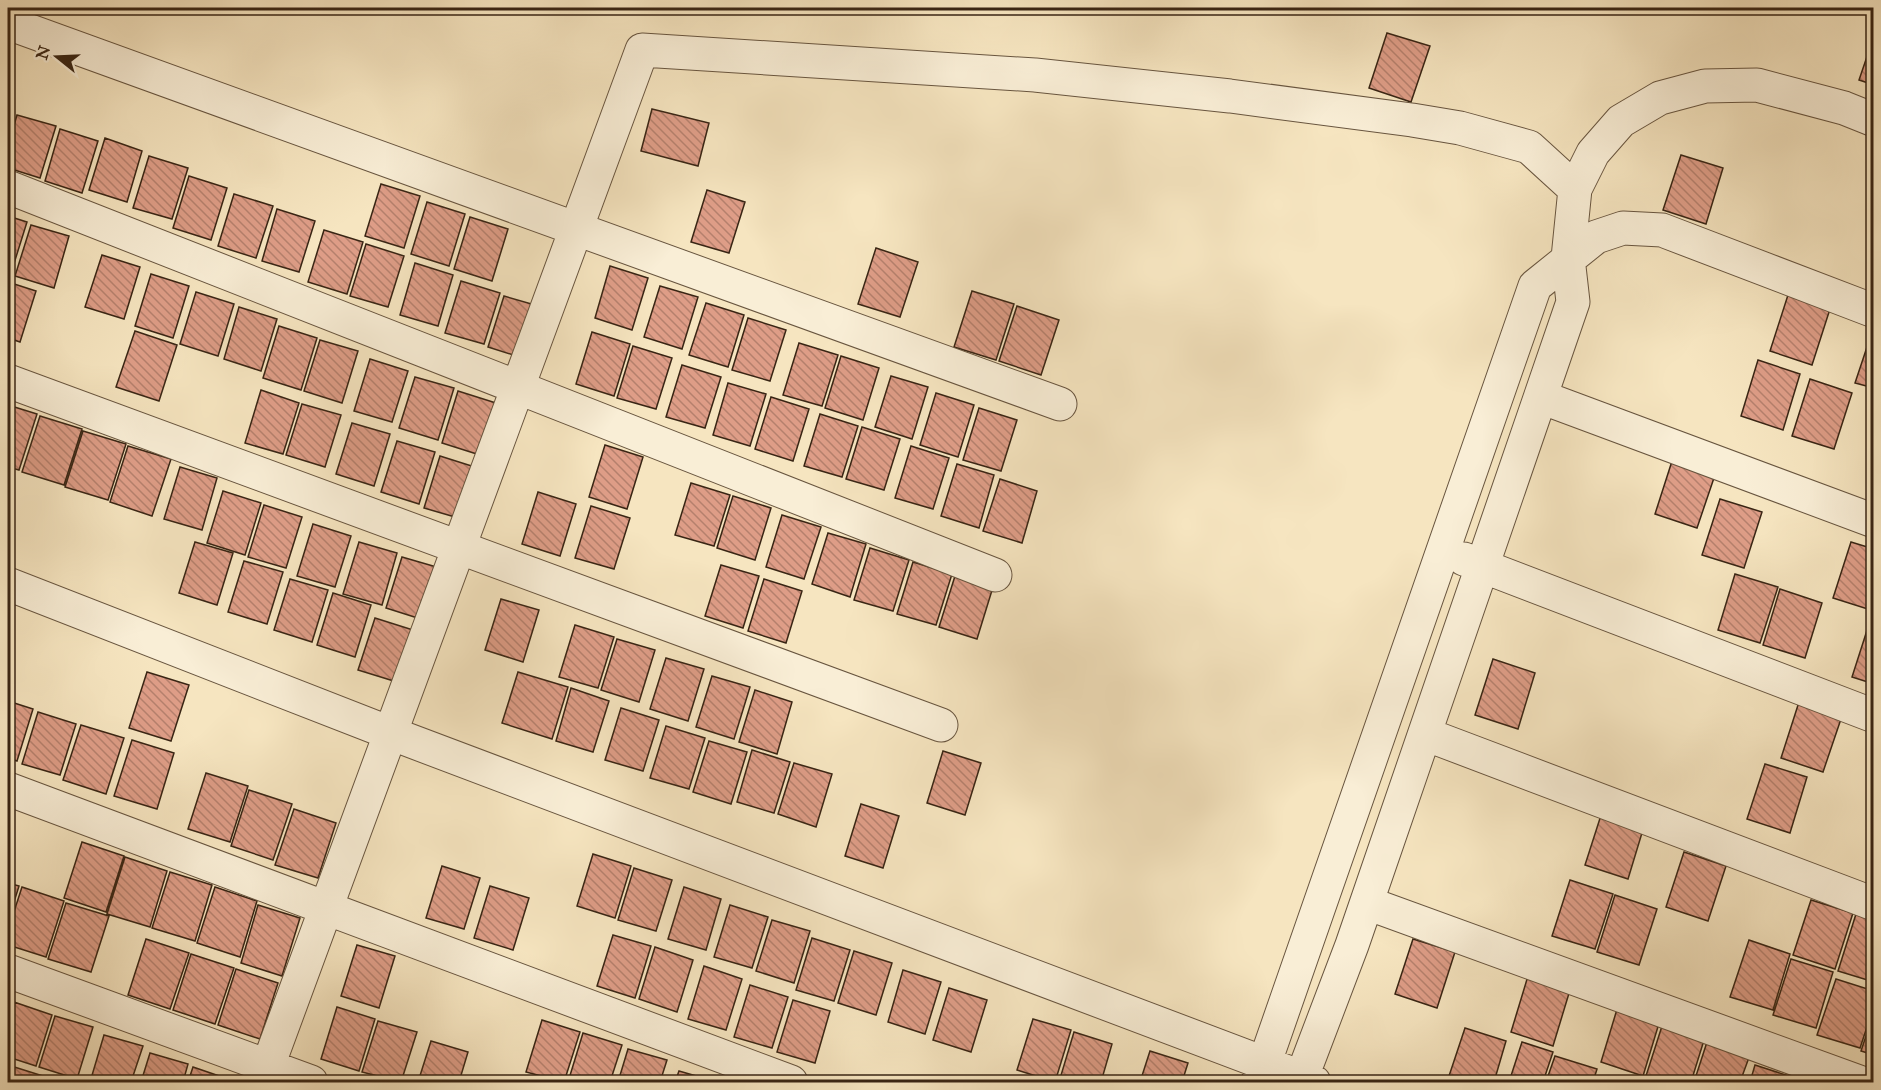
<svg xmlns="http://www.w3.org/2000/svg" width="1881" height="1090" font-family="'IM FELL Great Primer',serif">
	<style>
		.building { fill: url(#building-back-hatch); stroke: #392514; stroke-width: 1.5 }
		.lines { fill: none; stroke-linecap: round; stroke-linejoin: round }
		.street-casing { stroke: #68553f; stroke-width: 35 }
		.street { stroke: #f9eed6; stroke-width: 33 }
	</style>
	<defs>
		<pattern id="building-back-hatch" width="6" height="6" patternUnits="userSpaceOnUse" patternTransform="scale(1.5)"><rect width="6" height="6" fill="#de9d87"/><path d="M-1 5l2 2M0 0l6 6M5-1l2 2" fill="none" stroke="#b5806d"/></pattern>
	</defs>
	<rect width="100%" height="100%" fill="#f6e5c0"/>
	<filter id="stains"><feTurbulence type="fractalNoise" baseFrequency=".00333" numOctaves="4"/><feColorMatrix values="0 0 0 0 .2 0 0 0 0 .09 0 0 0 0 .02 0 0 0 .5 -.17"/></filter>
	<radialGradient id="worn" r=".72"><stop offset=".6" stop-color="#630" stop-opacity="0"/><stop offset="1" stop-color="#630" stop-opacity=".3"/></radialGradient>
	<path class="building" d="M1387 33 1430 46 1411 102 1369 88Z
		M1874 36V85L1859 80Z
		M652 109 709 123 698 166 641 151Z
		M17 115 56 126 40 178 8 168V146Z
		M60 129 98 141 82 193 45 181Z
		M105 138 142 151 127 202 89 190Z
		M1681 155 1723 168 1706 224 1663 210Z
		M149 156 188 168 172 219 133 208Z
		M189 176 227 188 211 240 173 228Z
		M381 184 420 196 404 248 365 236Z
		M707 190 745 202 729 253 691 242Z
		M234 194 273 206 256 258 218 246Z
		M427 202 465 214 449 266 411 254Z
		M277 209 315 221 299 272 262 261Z
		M8 216 27 222 11 273 8 272Z
		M470 217 508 229 492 281 454 269Z
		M31 225 69 236 54 288 15 276Z
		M324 230 363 242 347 294 308 282Z
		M366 244 404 256 388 307 350 296Z
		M876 248 918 262 900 317 858 304Z
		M102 255 140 267 124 319 85 307Z
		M415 263 453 275 438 326 400 315Z
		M610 266 648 278 632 330 595 318Z
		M151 274 189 286 173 338 135 326Z
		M461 281 500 293 484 344 445 333Z
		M8 282 36 291 20 342 8 338Z
		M660 286 698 297 682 349 644 337Z
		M972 291 1014 304 996 360 954 347Z
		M196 292 234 304 218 356 180 344Z
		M1788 295 1830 309 1812 365 1770 351Z
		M504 296 542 307 526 359 488 347Z
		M706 303 744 315 728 367 689 355Z
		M1017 306 1059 320 1041 375 999 361Z
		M239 307 277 319 261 371 224 359Z
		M748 318 786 330 770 381 732 370Z
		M279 326 317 338 301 390 263 378Z
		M1874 326V388L1855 383Z
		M135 331 177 345 159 401 116 387Z
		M592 332 630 344 614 396 576 384Z
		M320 340 358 351 342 403 304 391Z
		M799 343 838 355 822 406 783 395Z
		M633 346 672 358 656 409 617 398Z
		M841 356 879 368 863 420 825 408Z
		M370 359 408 371 392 422 354 411Z
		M1758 360 1800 374 1783 430 1741 416Z
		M682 365 721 377 705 428 666 417Z
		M891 376 928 387 912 439 875 427Z
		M415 377 454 388 438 440 399 428Z
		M1810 379 1852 393 1834 449 1792 436Z
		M728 383 766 394 750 446 713 435Z
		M261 390 299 403 283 454 245 443Z
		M458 391 496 403 480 455 442 443Z
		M936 393 974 405 958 457 920 445Z
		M771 397 809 409 793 461 755 449Z
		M302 404 341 415 325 467 286 455Z
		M8 405 37 414 19 470 8 467Z
		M979 408 1017 420 1001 471 963 460Z
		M820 414 858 426 842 477 804 466Z
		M40 416 82 429 64 485 22 472Z
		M352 423 390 434 374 486 336 474Z
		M862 427 900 439 884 490 846 479Z
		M83 431 126 444 108 500 65 487Z
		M397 441 435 452 419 504 381 492Z
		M605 445 643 457 627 509 589 497Z
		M128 446 171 459 152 516 110 502Z
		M911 446 949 458 933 509 895 498Z
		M440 456 478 468 462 519 424 508Z
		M1673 458 1716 472 1697 528 1655 514Z
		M957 464 994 475 979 528 941 516Z
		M180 467 217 478 202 530 164 519Z
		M1000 479 1037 491 1022 543 983 531Z
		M691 483 730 495 714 546 675 535Z
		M223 491 261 503 245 555 207 543Z
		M538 492 576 504 560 556 522 544Z
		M733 496 771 508 755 560 717 548Z
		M1720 499 1762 512 1744 568 1702 555Z
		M264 505 302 517 286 568 248 557Z
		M591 506 630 518 614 569 575 558Z
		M782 515 821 527 804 579 766 567Z
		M313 524 351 536 335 587 297 576Z
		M828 533 866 544 850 597 812 584Z
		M195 542 233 553 217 605 179 593Z
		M359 542 397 553 382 605 343 594Z
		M1851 542 1874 549V611L1833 598Z
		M870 548 909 560 893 611 854 600Z
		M402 557 440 568 424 620 386 608Z
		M244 561 283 572 267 624 228 612Z
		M913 562 952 574 936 625 897 614Z
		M721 565 759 576 743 628 705 616Z
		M1735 574 1778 587 1760 643 1718 630Z
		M955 576 993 587 977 639 939 627Z
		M290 579 328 590 312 642 274 630Z
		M764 579 802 591 786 643 748 631Z
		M1780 589 1822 603 1805 658 1763 645Z
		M333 593 371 605 355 657 317 645Z
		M501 599 539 610 523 662 485 650Z
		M375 618 413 630 397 682 358 670Z
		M8 619 13 621 8 639Z
		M1870 621 1874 622V684L1852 677Z
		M575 625 614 637 598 688 559 677Z
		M617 639 655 650 639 702 601 690Z
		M666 658 704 669 688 721 650 709Z
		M1493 659 1535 673 1518 729 1475 715Z
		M147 672 189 685 171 741 129 728Z
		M518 672 568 687 552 739 502 723Z
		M712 676 750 687 734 739 696 727Z
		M571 688 609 701 593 752 556 741Z
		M755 690 792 702 777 754 739 742Z
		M8 701 33 709 17 761 8 758Z
		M1799 702 1842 716 1823 772 1781 758Z
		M621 708 659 720 643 771 605 760Z
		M38 712 76 724 60 775 22 764Z
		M81 725 124 738 106 794 63 780Z
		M666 726 705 738 689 789 650 778Z
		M132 740 174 753 157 809 114 796Z
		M709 741 747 752 731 804 693 792Z
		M752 750 790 762 774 813 737 802Z
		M943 751 981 763 965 815 927 803Z
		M794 763 832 774 816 827 778 814Z
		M1765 764 1807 777 1790 833 1747 819Z
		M206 773 248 786 230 842 188 829Z
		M249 790 292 804 273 860 231 846Z
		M861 804 899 816 883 868 845 856Z
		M294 809 336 823 318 878 275 865Z
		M1603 809 1645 823 1628 879 1585 865Z
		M82 842 124 856 106 912 64 898Z
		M1684 852 1726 866 1708 921 1666 907Z
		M593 854 631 866 615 918 577 906Z
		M125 857 167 871 150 927 107 914Z
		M442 866 480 878 464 929 426 918Z
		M634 868 672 880 656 931 618 920Z
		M170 872 212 885 195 941 152 928Z
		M1570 880 1613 894 1595 949 1552 936Z
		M8 883 19 886 8 921Z
		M490 886 529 898 513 950 474 938Z
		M22 887 64 901 46 957 8 945V930Z
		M215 887 257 901 240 957 197 943Z
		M684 887 721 899 706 950 668 939Z
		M1615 895 1657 909 1639 965 1597 952Z
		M1811 900 1853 913 1835 969 1793 955Z
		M66 903 109 916 91 972 48 959Z
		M258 905 300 918 282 976 241 963Z
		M730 905 768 917 752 968 714 957Z
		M1856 914 1874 920V982L1838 971Z
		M772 920 810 931 794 983 756 971Z
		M613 935 651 946 635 998 597 986Z
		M812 938 850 950 834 1001 796 990Z
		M146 939 189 953 170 1009 128 995Z
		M1413 939 1455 952 1437 1008 1395 994Z
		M1749 940 1790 954 1773 1010 1730 997Z
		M357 945 395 956 379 1008 341 996Z
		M655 947 693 960 677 1012 639 999Z
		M854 951 892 963 876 1015 838 1003Z
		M191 954 234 968 215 1024 173 1010Z
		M1791 959 1833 972 1816 1028 1773 1015Z
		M704 966 742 979 726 1030 688 1019Z
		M236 969 278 983 260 1039 218 1025Z
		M903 970 941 982 925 1034 888 1022Z
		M1528 976 1570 990 1553 1046 1511 1032Z
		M1836 979 1874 991V1006L1860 1048 1817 1035Z
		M750 985 788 997 772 1048 734 1037Z
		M949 988 987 1000 971 1052 933 1040Z
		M793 1000 830 1011 815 1063 777 1052Z
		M14 1002 52 1015 36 1066 8 1057V1022Z
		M1618 1006 1660 1020 1643 1076 1601 1062Z
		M337 1007 375 1019 359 1071 321 1059Z
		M1874 1012V1055L1861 1051Z
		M55 1016 93 1027 77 1079 39 1067Z
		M1033 1019 1071 1030 1055 1082 1017 1070Z
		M542 1020 580 1032 564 1082 526 1072Z
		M378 1021 417 1032 401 1082 362 1072Z
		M1663 1023 1705 1037 1691 1082H1656L1645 1079Z
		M1465 1028 1506 1041 1494 1082H1447Z
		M1074 1032 1112 1044 1101 1082H1059Z
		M583 1033 622 1045 610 1082H568Z
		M104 1035 143 1046 131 1082H90Z
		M1708 1039 1751 1052 1740 1082H1694Z
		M431 1041 468 1052 459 1082H418Z
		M1522 1042 1553 1052 1543 1082H1509Z
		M628 1049 667 1060 660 1082H618Z
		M1150 1051 1188 1063 1182 1082H1140Z
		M150 1053 188 1064 183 1082H141Z
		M1555 1056 1597 1069 1593 1082H1546Z
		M8 1065 43 1076 41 1082H8Z
		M1755 1065 1798 1079 1797 1082H1750Z
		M193 1067 231 1080 230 1082H188Z
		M679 1071 717 1082H675Z
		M1603 1077 1619 1082H1601Z"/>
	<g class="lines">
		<defs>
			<path id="street" d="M8 23 1060 404
				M8 187 995 575
				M1575 189 1593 153 1621 121 1660 98 1705 86 1757 85 1844 108 1874 120
				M8 381 941 725
				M1541 397 1874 521
				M1464 559 1874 716
				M8 584 390 733 1314 1082
				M1425 734 1874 904
				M8 789 791 1082
				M1367 903 1859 1082
				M8 971 311 1082
				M262 1082 642 50 1035 75 1230 96 1412 120 1460 128 1529 147 1575 189 1568 258 1573 302 1352 945 1300 1082
				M1258 1082 1535 286 1596 237 1623 228 1662 230 1874 311"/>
		</defs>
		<use href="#street" class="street-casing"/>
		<use href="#street" class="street"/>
	</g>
	<rect width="1881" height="1090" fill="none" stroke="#f6e5c0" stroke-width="30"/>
	<rect x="9" y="9" width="1863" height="1072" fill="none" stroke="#392514" stroke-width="3"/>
	<rect x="15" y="15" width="1851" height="1060" fill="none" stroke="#392514" stroke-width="1.5"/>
	<g transform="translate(57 57) rotate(288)" stroke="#f9eed6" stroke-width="4.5" paint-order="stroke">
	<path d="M0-4.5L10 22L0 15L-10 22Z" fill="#392514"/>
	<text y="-9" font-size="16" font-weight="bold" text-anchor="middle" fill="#392514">N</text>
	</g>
	<rect width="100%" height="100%" filter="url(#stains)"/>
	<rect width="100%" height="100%" fill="url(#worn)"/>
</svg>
